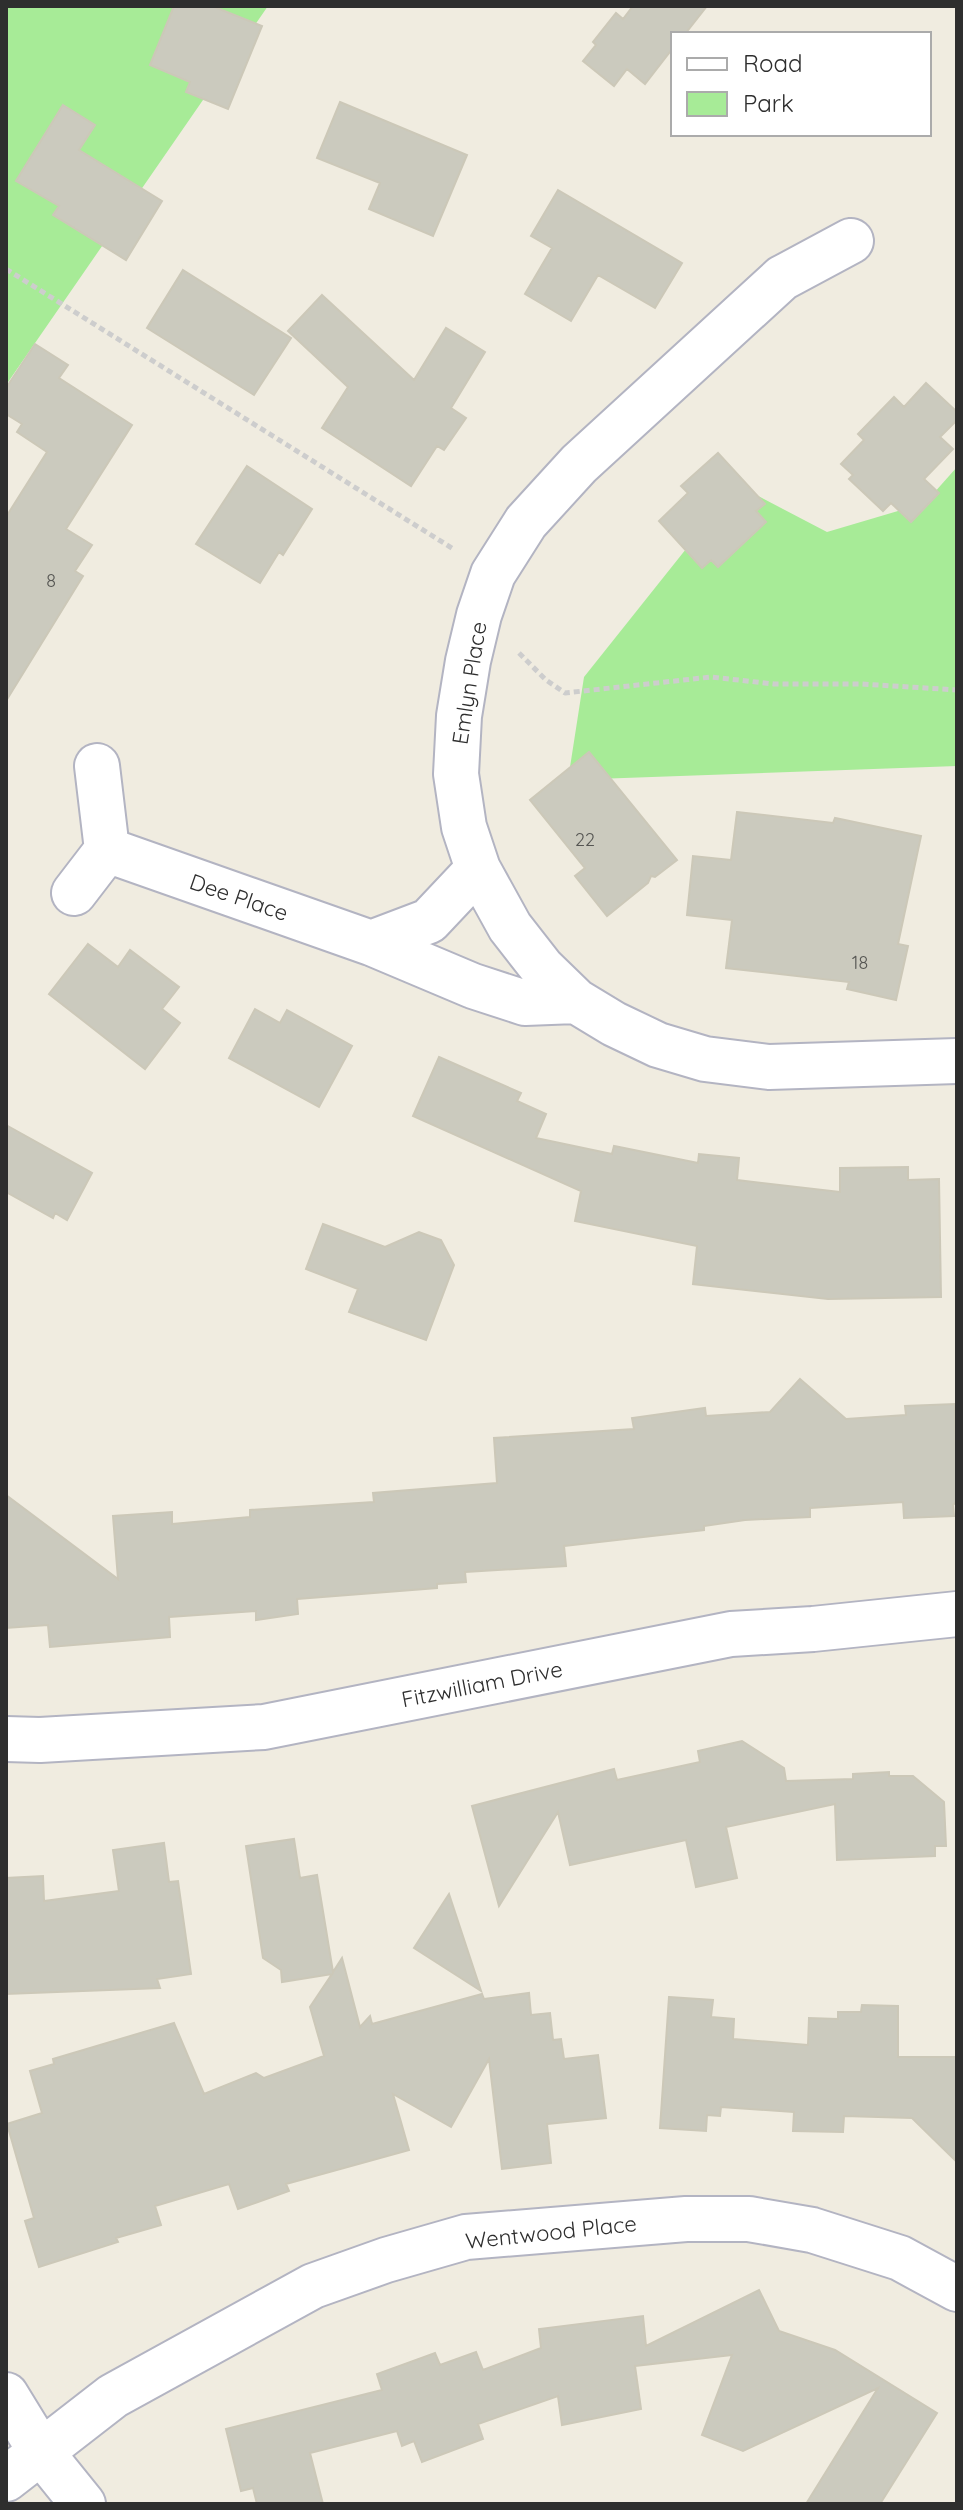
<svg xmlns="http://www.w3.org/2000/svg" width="963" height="2510" font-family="Quicksand,sans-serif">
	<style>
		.green { fill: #a7eb97 }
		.building { fill: #cbcabe; stroke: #ccc8b8; stroke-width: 2 }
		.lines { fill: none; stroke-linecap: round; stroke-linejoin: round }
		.minor-casing { stroke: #b3b4c2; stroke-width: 48 }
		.tertiary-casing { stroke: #b3b4c2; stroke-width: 48 }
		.path { stroke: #cdcdcd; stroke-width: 5; stroke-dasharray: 6 4; stroke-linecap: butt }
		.minor { stroke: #fff; stroke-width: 44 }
		.tertiary { stroke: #fff; stroke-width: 44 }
		.labels { text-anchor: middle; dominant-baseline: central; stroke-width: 6; stroke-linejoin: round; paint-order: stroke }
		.number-label { font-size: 18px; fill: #555552 }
		.street-label { font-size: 22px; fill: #2e2e2e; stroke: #fff }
	</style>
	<rect width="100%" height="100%" fill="#f0ece0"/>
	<path class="green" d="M6 6H268L6 385Z
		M957 467V766L568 780 584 677 737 485 827 532 925 503Z"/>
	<path class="building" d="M174 6H212L262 26 228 109 186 92 190 82 150 65Z
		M633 6H707L685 34H673V48L645 84 627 69 614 86 583 61 596 45 593 42 616 13 623 19Z
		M340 102 467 155 433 236 369 209 380 183 317 158Z
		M63 105 95 125 79 150 162 201 126 260 53 215 59 206 16 181Z
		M558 190 682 263 655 308 598 275 571 321 525 294 552 248 531 236Z
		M183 270 291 338 254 395 147 328Z
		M322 295 414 380 446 328 485 352 451 408 466 418 444 450 437 446 411 486 322 428 348 387 288 331Z
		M35 344 68 365 59 378 132 425 66 529 92 545 75 571 83 576 6 701V517L47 452 17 432 22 424 6 414V388Z
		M926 383 957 412V420L940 437 953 449 924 479 939 493 911 522 891 503 883 511 849 479 853 475 841 464 864 440 858 434 894 397 904 407Z
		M718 453 765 504 756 511 766 522 718 567 711 560 702 568 659 521 688 493 681 486Z
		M247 466 312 509 283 555 279 552 260 583 196 544Z
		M589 752 677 860 655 877 651 876 648 883 607 916 575 876 585 868 530 800Z
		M737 812 833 823 835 818 921 836 898 944 908 946 896 1000 847 989 849 982 726 968 732 920 687 915 693 856 731 860Z
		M88 944 118 967 130 950 179 987 162 1009 180 1023 145 1069 49 994Z
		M255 1009 280 1023 287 1010 352 1046 319 1107 229 1058Z
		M439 1057 521 1093 517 1101 546 1114 536 1138 612 1154 614 1146 698 1163 699 1154 739 1158 737 1180 840 1192V1168L908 1167V1180L939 1179 941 1297 828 1299 693 1284 697 1246 575 1221 581 1191 413 1116Z
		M6 1125 92 1173 67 1220 55 1213 53 1218 6 1192Z
		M323 1224 385 1247 419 1232 441 1240 454 1265 426 1340 349 1312 358 1289 306 1269Z
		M800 1379 846 1419 906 1415 905 1406 955 1404 957 1501 953 1505 954 1516 904 1518 903 1502 810 1508V1517L745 1520 704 1526V1530L564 1546 566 1566 465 1572 466 1582 437 1584V1588L297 1599 298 1614 256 1620V1611L169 1617 170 1637 50 1647 48 1625 6 1628V1495L118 1579 113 1516 172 1512V1524L250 1517V1510L374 1502 373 1493 497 1483 494 1438 634 1429 632 1418 705 1408 706 1416 770 1412Z
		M742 1741 784 1768 786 1781 853 1779V1774L889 1772V1776H913L944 1802 946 1846H935V1856L837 1860 835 1804 726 1827 737 1878 696 1887 686 1840 570 1865 558 1812 499 1906 472 1806 614 1769 617 1780 700 1762 698 1751Z
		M294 1839 300 1878 317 1875 333 1972 342 1958 360 2027 370 2016 372 2024 482 1994 484 1999 529 1993 531 2015 550 2013 553 2040 561 2039 564 2059 598 2055 606 2118 547 2124 551 2163 502 2169 489 2059 451 2127 393 2094 409 2150 286 2184 289 2191 238 2209 229 2184 155 2206 161 2225 116 2238 118 2242 39 2267 25 2221 34 2218 7 2124 42 2113 30 2071 54 2064 53 2059 174 2023 204 2094 256 2073 264 2078 324 2056 310 2007 332 1974 282 1982 281 1970 263 1958 246 1846Z
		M164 1843 169 1882 178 1881 191 1974 157 1979 160 1988 6 1994V1878L43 1876 44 1901 119 1891 113 1850Z
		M449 1894 481 1991 414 1948Z
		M669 1997 713 2000 711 2017 734 2019 733 2039 808 2045 809 2018 838 2019V2012H861L862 2005 898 2006V2057H957V2162L912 2118 844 2116 843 2132 793 2131 794 2112 721 2107 720 2116 707 2115 706 2131 660 2128Z
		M759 2290 779 2331 835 2350 937 2413 880 2504H806L878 2388 743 2451 702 2435 732 2355 635 2366 641 2409 562 2425 558 2396 478 2424 483 2439 422 2462 414 2441 402 2446 397 2431 310 2453 323 2504H257L253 2488 241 2491 226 2429 382 2390 377 2374 435 2353 440 2365 476 2352 483 2370 541 2348 539 2329 643 2316 646 2346Z"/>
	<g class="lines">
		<defs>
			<path id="minor" d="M851 241 782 278 579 464 526 522 493 574 479 615 468 661 459 716 456 774 464 827 478 869 510 927 542 968 576 1001 614 1024 658 1045 705 1059 769 1067 957 1061
				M107 850 371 943
				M478 869 429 921 371 943 473 986 525 1003 576 1001
				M74 893 107 850 97 766
				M6 2395 41 2452 83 2504
				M6 2479 113 2396 313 2286 386 2260 466 2237 686 2219H749L812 2230 900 2258 957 2289"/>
			<path id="tertiary" d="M6 1739 40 1740 264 1727 731 1634 813 1629 957 1614"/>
		</defs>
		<use href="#minor" class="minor-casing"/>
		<use href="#tertiary" class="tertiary-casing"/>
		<path class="path" d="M6 269 455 550
			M519 653 546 680 565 693 711 677 774 684H862L957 690"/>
		<use href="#minor" class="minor"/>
		<use href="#tertiary" class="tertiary"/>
	</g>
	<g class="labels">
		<g class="number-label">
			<text x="51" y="580">8</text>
			<text x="585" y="839">22</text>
			<text x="860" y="962">18</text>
		</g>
		<g class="street-label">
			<text transform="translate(469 683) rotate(-81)">Emlyn Place</text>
			<text transform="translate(239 897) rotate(19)">Dee Place</text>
			<text transform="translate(482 1684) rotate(-11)">Fitzwilliam Drive</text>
			<text transform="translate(551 2232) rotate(-6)">Wentwood Place</text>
		</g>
	</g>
	<rect width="963" height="2510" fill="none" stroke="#2e2e2e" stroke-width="16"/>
	<rect x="671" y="32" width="260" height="104" fill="#ffffff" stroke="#ababab" stroke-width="2"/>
	<rect x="687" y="58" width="40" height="12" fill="#ffffff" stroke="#ababab" stroke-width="2"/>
	<text x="743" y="72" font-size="24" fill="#2e2e2e">Road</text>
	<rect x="687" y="92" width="40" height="24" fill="#a7eb97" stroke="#ababab" stroke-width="2"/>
	<text x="743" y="112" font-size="24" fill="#2e2e2e">Park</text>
</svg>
